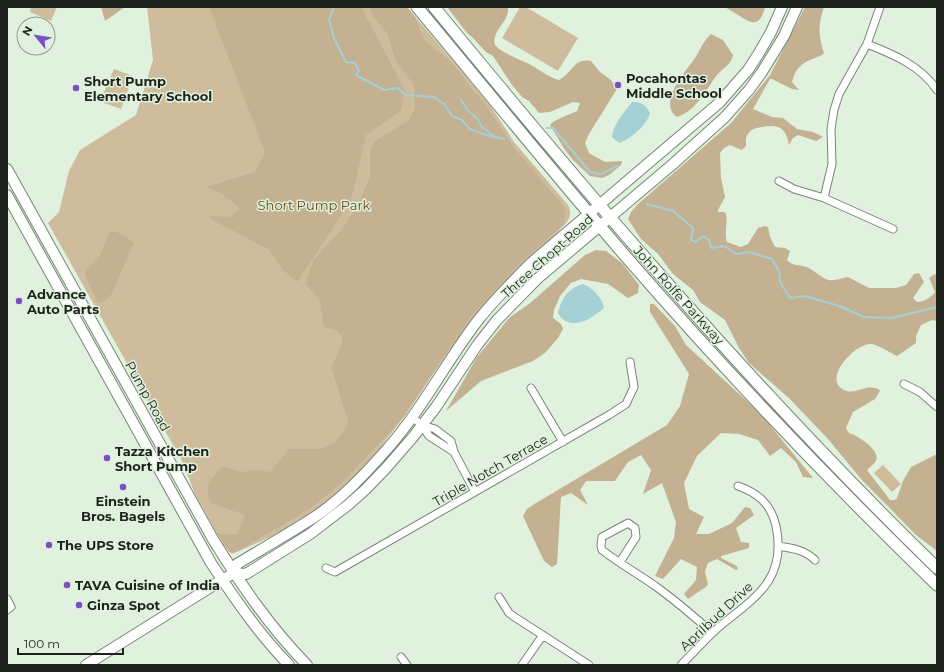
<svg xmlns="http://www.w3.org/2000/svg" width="944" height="672" font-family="Montserrat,sans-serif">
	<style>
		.green { fill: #cebc9d }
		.forest { fill: #c3b192 }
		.water { fill: #a5d1d6 }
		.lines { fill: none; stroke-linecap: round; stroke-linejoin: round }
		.stream { stroke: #a5d1d6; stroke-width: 2 }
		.minor-casing { stroke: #768775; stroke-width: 9 }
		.secondary-casing { stroke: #768775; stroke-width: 12 }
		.primary-casing { stroke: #768775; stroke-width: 13 }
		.minor { stroke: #fff; stroke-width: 7 }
		.secondary { stroke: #fff; stroke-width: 10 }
		.primary { stroke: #fff; stroke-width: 11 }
		.poi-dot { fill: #7b4ec7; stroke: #e0f2de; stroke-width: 1.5 }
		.labels { text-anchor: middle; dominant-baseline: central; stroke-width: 3; stroke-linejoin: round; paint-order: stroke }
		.poi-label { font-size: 13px; font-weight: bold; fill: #1d231c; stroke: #e0f2de; text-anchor: start }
		.park-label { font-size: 13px; fill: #644a15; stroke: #e0f2de }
		.street-label { font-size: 13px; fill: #1d231c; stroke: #e0f2de }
	</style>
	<rect width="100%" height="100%" fill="#e0f2de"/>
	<path class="green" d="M31 7H57L51 21 30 12Z
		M147 7H407L490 105 514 142 568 205C571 211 571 216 567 222L508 285 461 344 450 349 407 413 383 444 363 475 314 518 232 554 224 546 195 494 182 461 48 223 59 212 69 171 80 150 136 115 153 60Z
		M520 7H526L578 38 558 71 502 38Z
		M114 69 133 76 121 109 104 103 102 97Z
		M883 465 901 484 892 492 874 473Z"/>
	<path class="forest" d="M101 7H125L105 21Z
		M209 7H361L405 90 401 111 366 135 351 201 297 282 282 269 268 249 211 219 210 216 231 217 240 208 219 192 207 187 255 172 265 152Z
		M369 7H407L415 17 424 40 449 60 486 106 515 149 565 208 564 224 517 266 471 316 401 420 342 483 308 510 236 552H229L218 534 237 535 245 515 211 503C204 485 210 480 222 467L243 472 256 470 270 472 289 449H321L335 443 345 430 348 420 331 367 342 345V337L336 330 324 327 319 298 305 284 314 259 343 228 359 204 370 176V152L374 142 409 120 415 108 414 85 396 61 387 33 374 17Z
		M447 7H508C510 19 497 27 495 37 494 40 494 44 496 46 502 53 521 60 529 64 539 69 548 77 559 80 574 72 573 58 591 61L600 72 611 80 617 89 589 134 585 143 589 153 605 162 622 161 621 165 609 175 602 178 590 176 573 160 565 150 550 125C555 119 569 115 577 111L580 103 573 102 550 112 539 113 529 101 522 97 512 85 493 56 486 52 473 38 467 33Z
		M725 7H765C760 27 753 25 738 15 734 12 729 10 725 7Z
		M805 7H824C818 25 818 34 824 53L822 55C806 62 797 63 792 82L799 90 792 89 772 79H770L753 109 772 117 783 118 797 129 813 132 823 137 816 141 798 135 793 138 789 145C786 127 778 124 762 127 756 128 751 129 748 134 745 137 746 142 746 146L742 150 730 145 724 148 720 153 721 178 725 197 718 210V212H724L726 214C728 224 724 234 727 242L741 247 748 244 758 228 765 226 768 227 770 237 775 247 785 248 790 251 787 260C794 267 798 264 807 267 813 270 825 280 829 280 835 281 842 278 848 277L869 288H896L906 285 914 274 919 273 924 282 913 298 917 302C923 302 931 298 935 292L929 278 933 275 937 274V321L932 320 921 325 916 336V343L897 356C891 353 878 345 872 344 856 342 825 376 841 388 849 395 857 390 866 388 870 386 875 388 878 389L880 391 875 399 853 412 846 428 849 433C857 435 881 450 876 461 874 464 870 467 867 470L890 500H895L897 498 903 481 911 467 937 454 936 484 937 487V551L916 535 861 479 828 439 790 399 749 363 739 348 725 320 700 302 693 290 673 274 658 254 641 239 628 219 631 212 638 204 731 123 770 75Z
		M711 34 723 40 733 55C731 65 723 68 717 75 705 91 697 110 677 117 657 103 686 71 695 58 700 50 704 40 711 34Z
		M112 231 117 232 134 243 111 295 103 302 98 303 93 293 85 274V271L100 256 108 235Z
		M596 250 606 251 623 264 639 285 638 293 628 298 608 284 581 279 571 283 560 296 554 310 553 318 561 324 563 329 558 338 545 353 533 361 481 381 446 411 477 357 510 317 529 304 585 255Z
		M650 304H654L675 326 686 345 760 413 813 478 803 477 796 462 781 448 770 456 758 440 739 434 721 433 697 456 684 483 689 509 704 517 696 534H709L732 523 745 507 750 508 754 515 736 528 741 542 749 543V548L721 556V558L737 566 738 569 736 570 717 559 708 563 705 572 708 584 707 586 688 599 684 594 696 580 697 567 681 559 663 579 655 576 674 538 676 522 662 483 643 494 651 470 641 455 628 462 615 481H586L580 490 588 505 571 493 561 497 557 564 552 567 544 561 523 516 527 509 536 503 667 425 680 406 689 374 650 312Z"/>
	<path class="water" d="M632 102C642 102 645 104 650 113 647 125 631 139 619 143L612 137C613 125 624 112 632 102Z
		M583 284C592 287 603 299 604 308 592 319 569 333 558 313 561 299 568 288 583 284Z"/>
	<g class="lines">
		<path class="stream" d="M334 7 329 20 334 38 346 62 355 63 359 71 356 75 384 90 398 88 405 95 434 97 445 105 452 116 462 120 470 129 486 135 504 139
			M461 100 469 112 477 118 481 126 495 137
			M547 128H553L590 172 601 174 617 166
			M647 204 673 211 693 228 691 240 696 242 703 236 709 240 711 248 724 246 737 254 749 252 772 259 779 271 780 282 790 298 805 296 839 306 864 317 892 318 937 307"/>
		<defs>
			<path id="minor" d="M867 44C893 54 921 66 937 90
				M779 181 794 189 824 198 893 229
				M824 198 832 164 831 129 834 110 839 94 867 44 880 7
				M904 384 920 392 937 407
				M531 388 563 442
				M413 418 422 425 429 436 454 452
				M422 425 435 429 451 441 454 452 475 492
				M778 546C792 548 805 550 815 560
				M620 562 636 537 635 528 628 523 602 537 601 546 602 550C620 564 640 575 658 588 677 602 695 617 712 633
				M326 568 335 572 609 415 626 404 634 387 630 362
				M499 597 509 613 513 616 589 665
				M7 599 11 607 7 610
				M401 657 407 665
				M522 665 543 635
				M681 665C694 652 706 638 720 626 756 597 787 579 776 526 771 504 758 493 738 486"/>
			<path id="secondary" d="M7 169 214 541C242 586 270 627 307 665
				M7 195 211 563C235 599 259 634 289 665
				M234 573 237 564C262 549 288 534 313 518 341 500 366 473 388 448 423 408 447 360 479 319 495 299 513 281 531 263L719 103 748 70 759 53 771 32 782 7
				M86 665 222 580 234 573 246 574 310 534 348 505 366 489 387 467 413 437 436 407 478 344 497 320 537 279 673 164 725 117 749 90 762 72 784 36 797 7"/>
			<path id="primary" d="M417 7C487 91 556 176 628 259 726 372 830 481 937 585
				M434 7C593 201 757 393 937 568"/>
		</defs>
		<use href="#minor" class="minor-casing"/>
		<use href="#secondary" class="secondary-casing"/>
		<use href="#primary" class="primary-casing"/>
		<use href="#minor" class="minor"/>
		<use href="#secondary" class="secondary"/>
		<use href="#primary" class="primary"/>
	</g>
	<g class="poi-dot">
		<circle cx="618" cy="85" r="4"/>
		<circle cx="76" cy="88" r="4"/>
		<circle cx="19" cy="301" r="4"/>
		<circle cx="107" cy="458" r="4"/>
		<circle cx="123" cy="487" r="4"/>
		<circle cx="49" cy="545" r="4"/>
		<circle cx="67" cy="585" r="4"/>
		<circle cx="79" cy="605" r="4"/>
	</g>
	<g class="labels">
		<g class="poi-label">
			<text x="626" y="78">Pocahontas<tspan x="626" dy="15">Middle School</tspan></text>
			<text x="84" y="81">Short Pump<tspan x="84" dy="15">Elementary School</tspan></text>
			<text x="27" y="294">Advance<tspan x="27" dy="15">Auto Parts</tspan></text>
			<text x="115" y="451">Tazza Kitchen<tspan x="115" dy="15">Short Pump</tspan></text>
			<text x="123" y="501" text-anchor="middle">Einstein<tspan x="123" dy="15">Bros. Bagels</tspan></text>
			<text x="57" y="545">The UPS Store</text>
			<text x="75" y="585">TAVA Cuisine of India</text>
			<text x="87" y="605">Ginza Spot</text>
		</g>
		<g class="park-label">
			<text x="314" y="205">Short Pump Park</text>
		</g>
		<g class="street-label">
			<text transform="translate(547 256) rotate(-42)">Three Chopt Road</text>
			<text transform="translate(679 295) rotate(48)">John Rolfe Parkway</text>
			<text transform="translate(148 396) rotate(61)">Pump Road</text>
			<text transform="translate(490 470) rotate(-30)">Triple Notch Terrace</text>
			<text transform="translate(716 616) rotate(-43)">Aprilbud Drive</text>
		</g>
	</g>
	<rect width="944" height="672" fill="none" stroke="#1d231c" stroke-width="16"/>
	<g transform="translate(36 36) rotate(300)"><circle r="19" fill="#e0f2de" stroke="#929f90"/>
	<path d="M0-3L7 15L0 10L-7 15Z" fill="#7b4ec7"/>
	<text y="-6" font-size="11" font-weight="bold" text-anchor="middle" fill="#1d231c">N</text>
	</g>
	<path d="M18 648v6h105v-6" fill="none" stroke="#1d231c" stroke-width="2"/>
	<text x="24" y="648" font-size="12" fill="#1d231c" stroke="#e0f2de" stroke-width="3" paint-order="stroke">100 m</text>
</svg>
